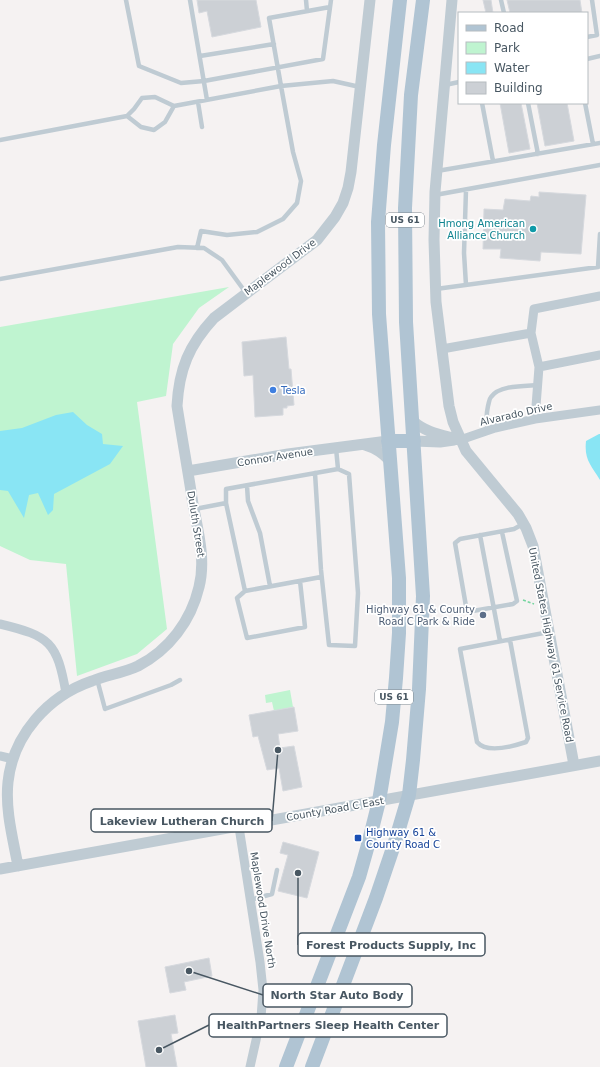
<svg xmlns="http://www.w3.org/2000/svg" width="600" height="1067" font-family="'DejaVu Sans',sans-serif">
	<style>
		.green { fill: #bff4d0 }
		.water { fill: #89e5f4 }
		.building { fill: #ccd0d5; stroke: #d6d9de }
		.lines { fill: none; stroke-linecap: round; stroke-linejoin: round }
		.path { stroke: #74d59f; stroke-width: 1.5; stroke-dasharray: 3 2; stroke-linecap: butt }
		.service { stroke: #bfcbd3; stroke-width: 4.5 }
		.minor { stroke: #bfcbd3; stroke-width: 9 }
		.tertiary { stroke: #bfcbd3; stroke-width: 11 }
		.primary { stroke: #b0c4d3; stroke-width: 14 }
		.culture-dot { fill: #0f9aa8; stroke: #fff; stroke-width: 1.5 }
		.shop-dot { fill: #3f7fe0; stroke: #fff; stroke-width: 1.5 }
		.service-dot { fill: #5c6f8a; stroke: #fff; stroke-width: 1.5 }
		.transit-dot { fill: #1a4fb4; stroke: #fff; stroke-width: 1.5 }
		.labels { text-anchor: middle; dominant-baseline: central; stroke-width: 3.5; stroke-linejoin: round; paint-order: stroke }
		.shield { fill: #fff; stroke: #7f8991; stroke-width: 1 }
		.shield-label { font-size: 9px; font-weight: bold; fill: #485762 }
		.culture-label { font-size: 10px; fill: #0d838f; stroke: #fff; text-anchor: end }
		.street-label { font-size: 10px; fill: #485762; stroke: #fff }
		.shop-label { font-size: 10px; fill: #366cbe; stroke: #fff; text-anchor: start }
		.service-label { font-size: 10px; fill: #4e5e75; stroke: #fff; text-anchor: end }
		.transit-label { font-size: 10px; fill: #164399; stroke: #fff; text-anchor: start }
		.leader { fill: none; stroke: #485762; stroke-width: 1.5 }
		.callout-dot { fill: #485762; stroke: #fff; stroke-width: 1.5 }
		.callout { fill: #fff; stroke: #485762; stroke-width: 1.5 }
		.callout-label { font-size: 11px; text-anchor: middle; font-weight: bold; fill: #485762 }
	</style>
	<rect width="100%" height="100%" fill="#f5f2f2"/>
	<path class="green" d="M229 287 199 308 173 344 166 396 137 402 167 629 137 654 77 676 66 564 30 560 0 546V327Z
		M290 690 293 707 274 711 272 702 266 703 265 695Z"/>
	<path class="water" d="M73 412 87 425 102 434 103 444 123 446 110 464 54 494 53 510 48 515 38 493 29 495 24 518 8 491 0 490V431L22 428 56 415Z
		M599 434H600V480C591 465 584 460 586 441Z"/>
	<path class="building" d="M197 0H256L261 27 212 37 207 11 199 13Z
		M483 0H491L493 13H486Z
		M507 0H580L582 13H510Z
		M500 103H521L530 149 509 153Z
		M537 103H567L574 141 545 146Z
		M539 192 586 195 581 254 541 252 540 261 500 258 501 249H483L484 209 503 210 505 199 530 201 531 196 539 197Z
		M286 337 289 369H291L294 405 287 406V408H283V415L255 417 253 375 244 376 242 342Z
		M294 707 298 731 278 734 280 748 294 746 302 787 283 791 279 768 267 770 258 736 253 737 249 715Z
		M283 842 319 852 307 898 278 891 288 855 280 853Z
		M209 958 212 976 184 982 186 990 170 993 165 967Z
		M175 1015 178 1033 171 1034 177 1067H146L138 1021Z"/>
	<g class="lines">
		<path class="path" d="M523 600 534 604"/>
		<path class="service" d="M126 0 139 66 181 83 204 81 323 59 331 0
			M190 0 207 100
			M306 0 307 11
			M501 0 504 13
			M330 7 269 18 281 86 333 81 360 87
			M587 37 597 35 592 0
			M200 56 274 44
			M587 59 600 56
			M445 85 459 82
			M198 102 202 127
			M482 103 493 161
			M528 103 538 154
			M585 103 593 144
			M127 116 141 127 154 130 165 122 174 106
			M0 140 127 116 134 109 142 98 155 97 174 106 281 86 293 152 301 181 297 203 283 219 257 232 227 235 201 231 197 248
			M437 171 600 143
			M435 195 600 165
			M0 279 178 247 204 248 222 260 246 293
			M466 285 464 253 466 190
			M436 289 598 267 600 234
			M488 430C486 421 486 415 488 406 489 403 489 399 491 397 499 385 525 386 538 385
			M315 473 321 570 329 645 355 646 358 593 349 474 338 469
			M247 486 248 501 260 533 270 586
			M195 509 226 503
			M502 532 517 601 513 604 467 612 455 543 460 539 514 529 523 524
			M480 535 500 641
			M300 581 305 627 247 638 237 598 245 591 321 577
			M245 591 226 503V489L338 469 336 448
			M510 640 528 738 526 742C514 746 487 754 477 742L460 649 549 632
			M97 679 105 709 171 685 180 680
			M250 900 272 894 277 870"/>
		<path class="minor" d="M442 349 531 333
			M539 367 600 355
			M535 419 539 367 531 333 534 309 600 296
			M460 440 495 428 535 419 600 410
			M0 624C50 636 57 642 66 693
			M0 756 13 759
			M239 827 260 962 263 990 261 1018 250 1067"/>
		<path class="tertiary" d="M452 0 435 192 434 240 436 302 449 406 453 422 466 451 518 514 526 528 533 546 574 765
			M413 421C426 433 443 435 460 440
			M414 441 440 442 454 440
			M365 445C375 448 382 452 389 460
			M188 471 288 454 388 441
			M18 866C13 839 5 810 8 782 13 735 48 696 92 681 107 675 123 673 138 666 169 650 191 621 199 587 206 560 198 531 193 504 188 471 182 438 177 406 179 369 189 345 214 318L317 240 335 217 343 203 348 188 351 172 370 0
			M0 869 600 761"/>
		<path class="primary" d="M388 441H414
			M286 1067 359 877 368 845 379 801 392 722 396 678 399 633V578L379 314 378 222 384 145 400 0
			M312 1067 376 898 395 842 409 795 413 760 419 689 423 596 406 322 405 208 411 95 423 0"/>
	</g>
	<circle class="culture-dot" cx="533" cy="229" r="4"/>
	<circle class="shop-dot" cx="273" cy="390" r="4"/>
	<circle class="service-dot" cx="483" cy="615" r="4"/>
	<rect class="transit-dot" x="354" y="834" width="8" height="8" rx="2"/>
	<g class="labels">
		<g class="shield">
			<rect x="386" y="213" width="38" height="14" rx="3"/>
			<rect x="375" y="690" width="38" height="14" rx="3"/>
		</g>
		<g class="shield-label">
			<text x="405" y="220">US 61</text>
			<text x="394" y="697">US 61</text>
		</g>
		<g class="culture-label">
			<text x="525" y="223">Hmong American<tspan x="525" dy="12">Alliance Church</tspan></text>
		</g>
		<g class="street-label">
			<text transform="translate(280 267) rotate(-37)">Maplewood Drive</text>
			<text transform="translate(516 414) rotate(-13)">Alvarado Drive</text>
			<text transform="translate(275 457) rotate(-9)">Connor Avenue</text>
			<text transform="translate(196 524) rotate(81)">Duluth Street</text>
			<text transform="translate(551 645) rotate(79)">United States Highway 61 Service Road</text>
			<text transform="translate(335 809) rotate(-10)">County Road C East</text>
			<text transform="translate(263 910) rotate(81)">Maplewood Drive North</text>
		</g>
		<g class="shop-label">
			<text x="281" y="390">Tesla</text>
		</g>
		<g class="service-label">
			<text x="475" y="609">Highway 61 &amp; County<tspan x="475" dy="12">Road C Park &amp; Ride</tspan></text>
		</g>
		<g class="transit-label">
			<text x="366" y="832">Highway 61 &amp;<tspan x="366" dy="12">County Road C</tspan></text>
		</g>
	</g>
	<path class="leader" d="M278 750L272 821M298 873L298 945M189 971L263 995M159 1050L209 1025"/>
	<g class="callout-dot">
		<circle cx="278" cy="750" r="4"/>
		<circle cx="298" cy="873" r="4"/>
		<circle cx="189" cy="971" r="4"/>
		<circle cx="159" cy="1050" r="4"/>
	</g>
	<g class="callout">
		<rect x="91" y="809" width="181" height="23" rx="4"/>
		<rect x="298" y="933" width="187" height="23" rx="4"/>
		<rect x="263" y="984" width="149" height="23" rx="4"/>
		<rect x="209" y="1014" width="238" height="23" rx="4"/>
	</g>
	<g class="callout-label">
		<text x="182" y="825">Lakeview Lutheran Church</text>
		<text x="391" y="949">Forest Products Supply, Inc</text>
		<text x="337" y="999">North Star Auto Body</text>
		<text x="328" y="1029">HealthPartners Sleep Health Center</text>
	</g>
	<rect x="458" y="12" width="130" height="92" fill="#ffffff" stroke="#b6bcc0"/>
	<rect x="466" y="25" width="20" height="6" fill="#b0c4d3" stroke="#b6bcc0"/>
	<text x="494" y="32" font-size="12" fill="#485762">Road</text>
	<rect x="466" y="42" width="20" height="12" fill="#bff4d0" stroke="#b6bcc0"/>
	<text x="494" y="52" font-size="12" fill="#485762">Park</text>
	<rect x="466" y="62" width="20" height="12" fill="#89e5f4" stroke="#b6bcc0"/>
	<text x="494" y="72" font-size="12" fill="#485762">Water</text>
	<rect x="466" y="82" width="20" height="12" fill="#ccd0d5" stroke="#b6bcc0"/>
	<text x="494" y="92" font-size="12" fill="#485762">Building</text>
</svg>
